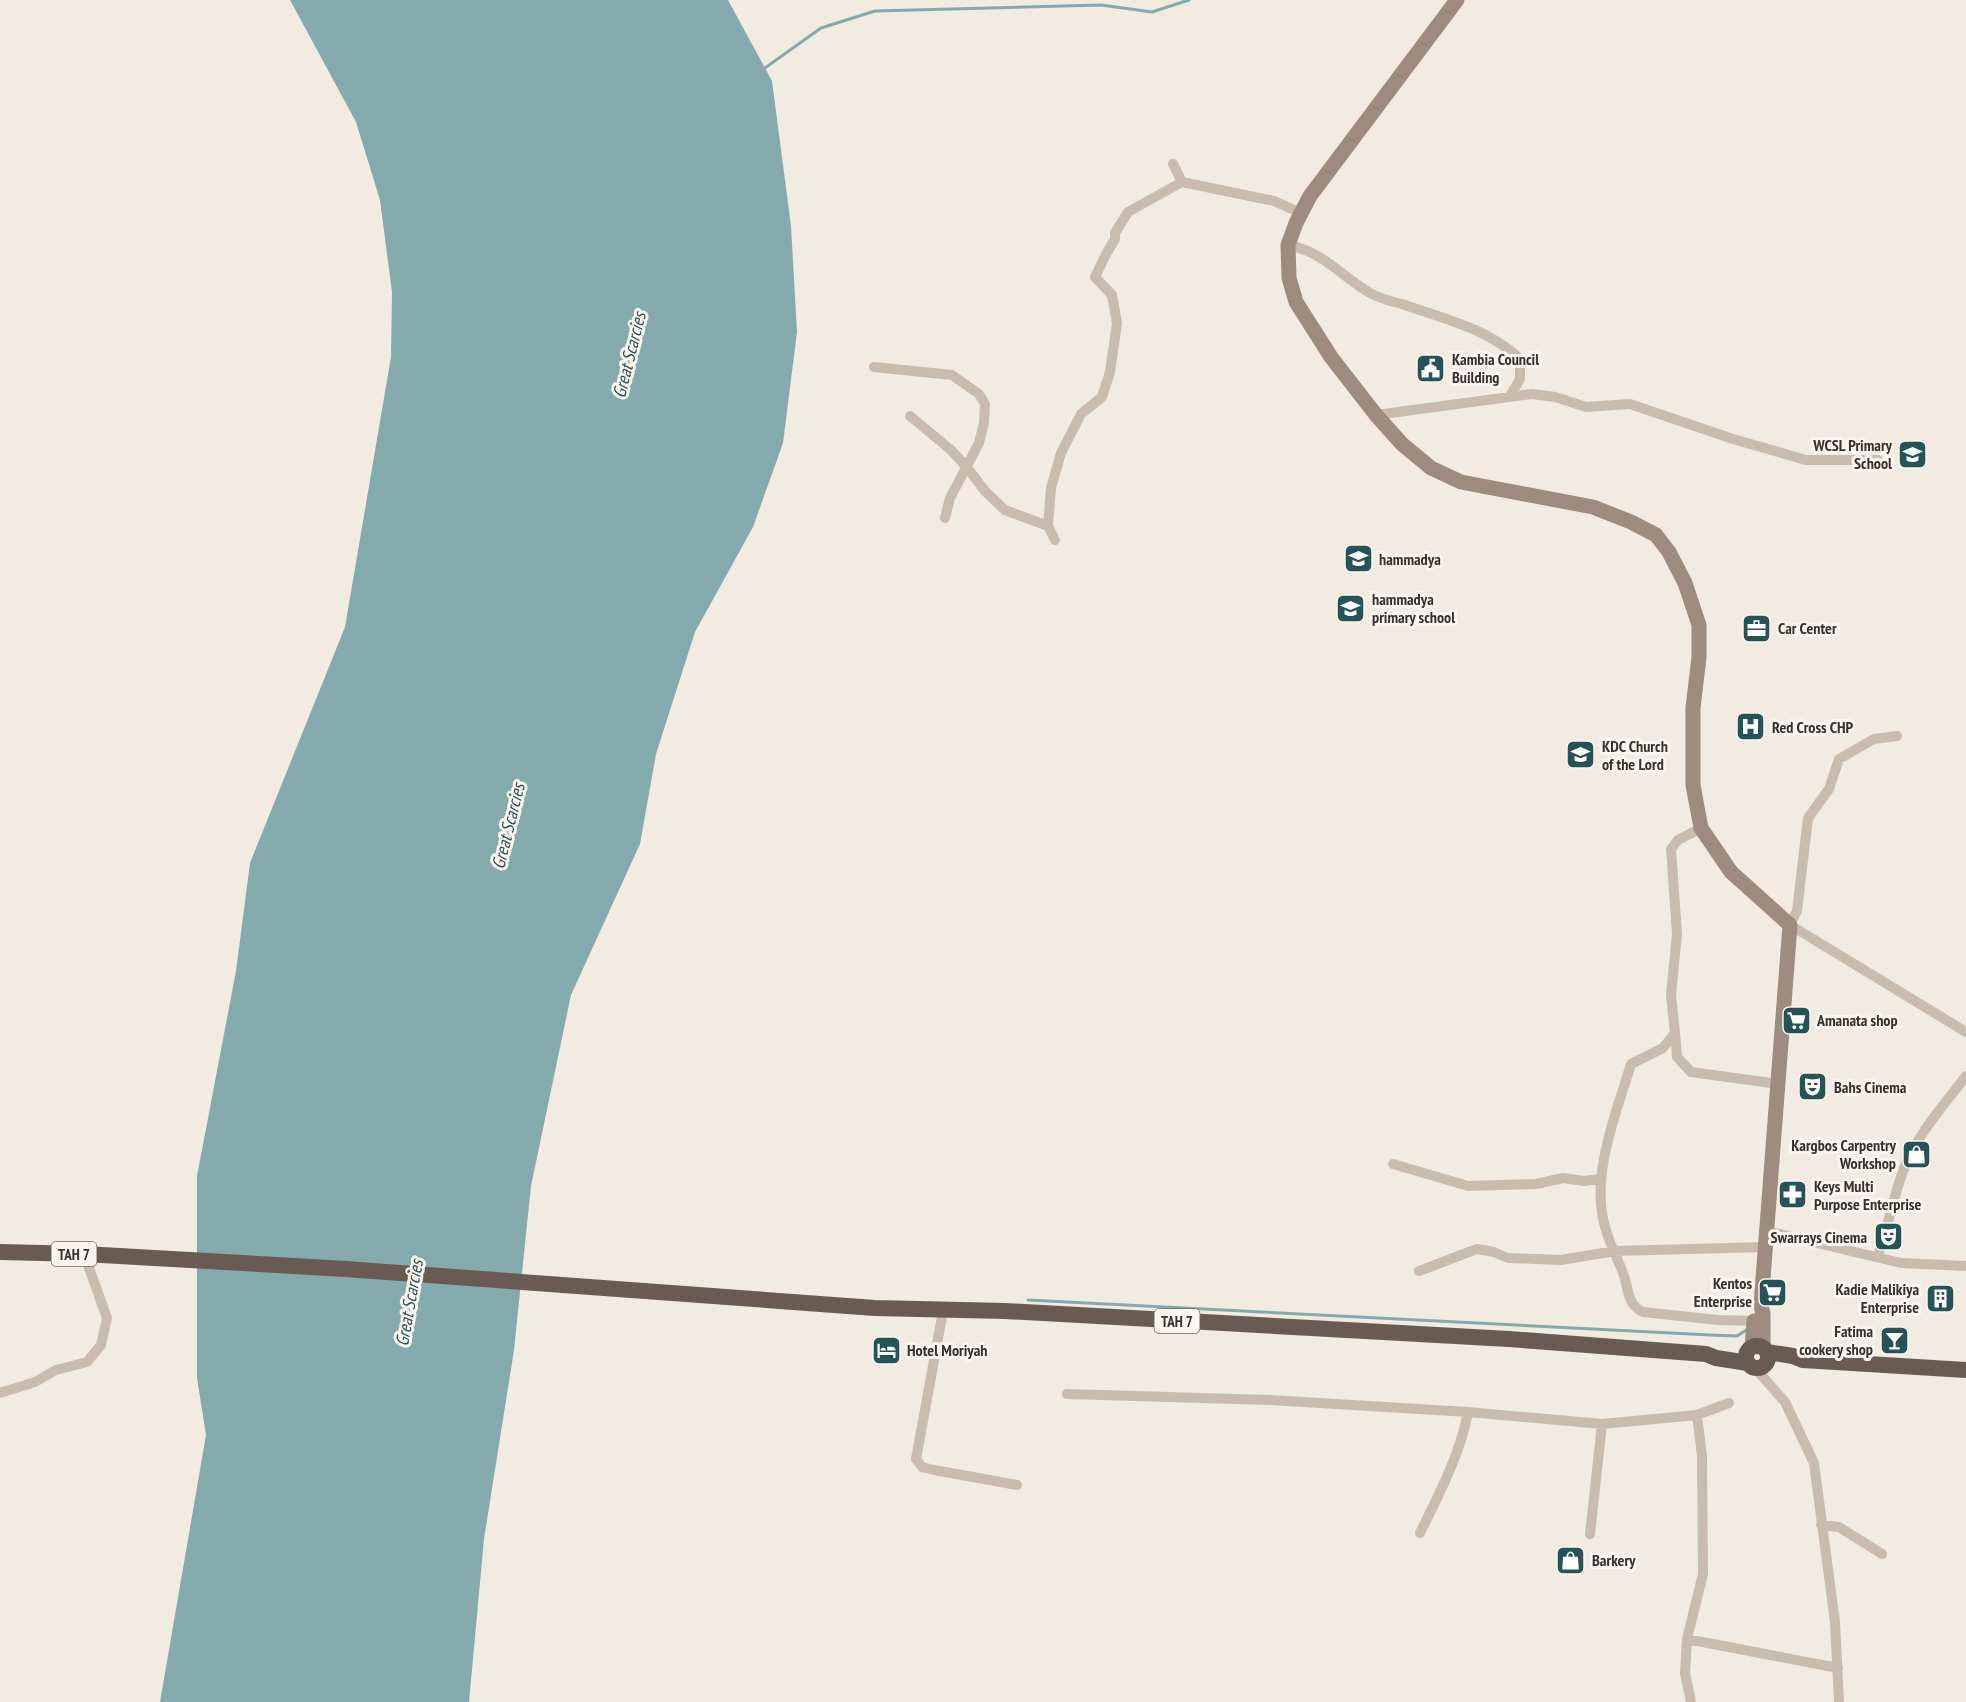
<svg xmlns="http://www.w3.org/2000/svg" width="1966" height="1702" font-family="'PT Sans Narrow',sans-serif">
	<style>
		.water { fill: #84aaad }
		.lines { fill: none; stroke-linecap: round; stroke-linejoin: round }
		.stream { stroke: #84aaad; stroke-width: 3 }
		.minor { stroke: #c9bcaf; stroke-width: 10 }
		.secondary { stroke: #9d8b80; stroke-width: 15 }
		.trunk { stroke: #695a52; stroke-width: 16 }
		.labels { text-anchor: middle; dominant-baseline: central; stroke-width: 6; stroke-linejoin: round; paint-order: stroke }
		.shield { fill: #faf5ef; stroke: #736c66; stroke-width: 1.5 }
		.shield-label { font-size: 15px; font-weight: bold; fill: #39312c }
		.poi-label { font-size: 16px; font-weight: bold; fill: #39312c; stroke: #faf5ef; text-anchor: start }
		.water-label { font-size: 18px; font-style: italic; fill: #255357; stroke: #faf5ef }
	</style>
	<rect width="100%" height="100%" fill="#f2ebe2"/>
	<path class="water" d="M290 0H728L772 81 791 226 797 332 783 443 753 527 695 632 656 754 640 844 571 995 531 1186 514 1350 484 1539 469 1702H160L206 1435 197 1378V1176L236 971 250 863 345 627 391 357 392 292 380 200 356 122Z"/>
	<g class="lines">
		<path class="stream" d="M762 70 821 28 875 11 1101 5 1152 12 1189 0
			M1028 1300 1710 1335 1737 1336 1748 1329"/>
		<path class="minor" d="M1173 164 1182 182
			M1288 245C1324 252 1341 276 1370 293 1380 299 1394 302 1405 305 1446 319 1488 329 1520 359V379L1510 396
			M874 367 952 375 979 394 985 404 984 423 979 443 950 498 945 518
			M1376 415 1532 394 1555 397 1586 407 1630 404 1733 439 1806 460H1878
			M910 416 951 450 966 466 985 491 1005 510 1048 526 1055 540
			M1048 526 1051 488 1061 453 1081 414 1102 397 1110 372 1117 323 1112 295 1095 277 1105 256 1115 239V233L1128 212 1182 182 1274 201 1301 213
			M1897 736 1874 739 1839 759 1829 789 1808 818 1797 911 1790 925 1966 1032
			M1701 828 1678 840 1671 849 1677 934 1671 995 1675 1033 1663 1048 1631 1064C1616 1114 1589 1178 1606 1230 1610 1245 1618 1259 1623 1273 1629 1288 1626 1304 1643 1312L1718 1320 1754 1321
			M1675 1033 1677 1057 1691 1072 1778 1084
			M1393 1164 1468 1186 1536 1184 1563 1178 1584 1181 1601 1179
			M1767 1231 1901 1263 1966 1266
			M1877 1257C1890 1224 1894 1187 1910 1155 1924 1127 1947 1101 1966 1076
			M1419 1271 1477 1249 1494 1252 1508 1258 1561 1260 1615 1251 1765 1247
			M943 1311 916 1459 922 1467 934 1470 1017 1485
			M1755 1368 1785 1402 1814 1463 1835 1622 1839 1702
			M0 1393 35 1382 56 1370 87 1362 101 1345 107 1318 84 1254
			M1067 1394 1270 1400 1468 1412 1602 1424 1697 1415 1729 1403
			M1821 1525 1839 1527 1882 1554
			M1420 1533C1439 1494 1460 1455 1468 1412
			M1590 1534 1602 1424
			M1687 1639 1838 1668
			M1691 1702 1685 1673 1687 1639 1703 1574 1702 1456 1697 1415"/>
		<path class="secondary" d="M1457 0 1310 196 1296 223 1288 245 1289 278 1296 302 1331 357 1376 415 1402 444 1431 468 1461 482 1593 507 1631 522 1656 535 1669 552 1685 583 1699 625V657L1693 708V785L1701 828 1731 872 1790 925 1761 1305 1763 1314V1347
			M1752 1347 1754 1321"/>
		<path class="trunk" d="M0 1252 84 1254 346 1269 875 1308 1005 1311 1509 1339 1706 1354 1716 1358 1748 1363
			M1746 1357a11 11 0 1 1 22 0a11 11 0 1 1-22 0Z
			M1767 1352 1793 1356 1803 1360 1966 1370"/>
	</g>
	<defs>
		<symbol id="civic-square" viewBox="-11 -11 22 22"><rect x="-9" y="-9" width="18" height="18" rx="4" fill="#255357" stroke="#faf5ef"/><path d="M-.6-6.5H3V-4.5H.6V-3L4-1V1h2V6H-6V1h2V-1L-.6-3ZM-1.2 2.5V6h2.4V2.5Z" fill="#fff"/></symbol>
		<symbol id="school-square" viewBox="-11 -11 22 22"><rect x="-9" y="-9" width="18" height="18" rx="4" fill="#255357" stroke="#faf5ef"/><path d="M0-5L7-2L0 1L-7-2ZM-4 1L0 2.5L4 1V4Q0 6-4 4Z" fill="#fff"/></symbol>
		<symbol id="office-square" viewBox="-11 -11 22 22"><rect x="-9" y="-9" width="18" height="18" rx="4" fill="#255357" stroke="#faf5ef"/><path d="M-6-3h4V-5.5h4V-3h4V5H-6ZM-1-4.5V-3h2v-1.5ZM-6 0V1H6V0Z" fill="#fff"/></symbol>
		<symbol id="hospital-square" viewBox="-11 -11 22 22"><rect x="-9" y="-9" width="18" height="18" rx="4" fill="#255357" stroke="#faf5ef"/><path d="M-5-5h3v3.5h4V-5h3V5h-3V1.5h-4V5h-3Z" fill="#fff"/></symbol>
		<symbol id="supermarket-square" viewBox="-11 -11 22 22"><rect x="-9" y="-9" width="18" height="18" rx="4" fill="#255357" stroke="#faf5ef"/><path d="M-6-5.5h2.5l.6 2H6L4.5 2H-2.5L-4.4-4H-6ZM-1.5 3.2a1.3 1.3 0 1 0 .1 0ZM3 3.2a1.3 1.3 0 1 0 .1 0Z" fill="#fff"/></symbol>
		<symbol id="theatre-square" viewBox="-11 -11 22 22"><rect x="-9" y="-9" width="18" height="18" rx="4" fill="#255357" stroke="#faf5ef"/><path d="M-5-5.5Q0-4 5-5.5V0Q5 5 0 6Q-5 5-5 0ZM-3.3-2.5H-1v1.5H-3.3ZM1-2.5H3.3v1.5H1ZM-2.8 1Q0 5.5 2.8 1Z" fill="#fff"/></symbol>
		<symbol id="shop-square" viewBox="-11 -11 22 22"><rect x="-9" y="-9" width="18" height="18" rx="4" fill="#255357" stroke="#faf5ef"/><path d="M-5-2.5h2.3a2.7 3.5 0 0 1 5.4 0H5L5.5 6h-11ZM-1.5-2.5h3a1.5 2.3 0 0 0-3 0Z" fill="#fff"/></symbol>
		<symbol id="pharmacy-square" viewBox="-11 -11 22 22"><rect x="-9" y="-9" width="18" height="18" rx="4" fill="#255357" stroke="#faf5ef"/><path d="M-2-6h4v4h4v4h-4v4h-4v-4h-4v-4h4Z" fill="#fff"/></symbol>
		<symbol id="building-square" viewBox="-11 -11 22 22"><rect x="-9" y="-9" width="18" height="18" rx="4" fill="#255357" stroke="#faf5ef"/><path d="M-4-6H4V6H1V3H-1V6H-4ZM-2.5-4.3h1.7v1.8h-1.7ZM.8-4.3h1.7v1.8H.8ZM-2.5-1h1.7V.8h-1.7ZM.8-1h1.7V.8H.8Z" fill="#fff"/></symbol>
		<symbol id="bar-square" viewBox="-11 -11 22 22"><rect x="-9" y="-9" width="18" height="18" rx="4" fill="#255357" stroke="#faf5ef"/><path d="M-6-5H6L.8 .8V4.5H3.5V6h-7V4.5H-.8V.8Z" fill="#fff"/></symbol>
		<symbol id="hotel-square" viewBox="-11 -11 22 22"><rect x="-9" y="-9" width="18" height="18" rx="4" fill="#255357" stroke="#faf5ef"/><path d="M-6-4.5h1.5V1H6V5H4.5V3h-9V5H-6ZM-4 0a1.8 1.8 0 1 1 3.6 0ZM.5 0V-2.5h3Q6-2.5 6 0Z" fill="#fff"/></symbol>
	</defs>
	<g fill-rule="evenodd">
		<use href="#civic-square" x="1414" y="352" width="33" height="33"/>
		<use href="#school-square" x="1896" y="438" width="33" height="33"/>
		<use href="#school-square" x="1342" y="542" width="33" height="33"/>
		<use href="#school-square" x="1334" y="592" width="33" height="33"/>
		<use href="#office-square" x="1740" y="612" width="33" height="33"/>
		<use href="#hospital-square" x="1734" y="710" width="33" height="33"/>
		<use href="#school-square" x="1564" y="738" width="33" height="33"/>
		<use href="#supermarket-square" x="1780" y="1004" width="33" height="33"/>
		<use href="#theatre-square" x="1796" y="1070" width="33" height="33"/>
		<use href="#shop-square" x="1900" y="1138" width="33" height="33"/>
		<use href="#pharmacy-square" x="1776" y="1178" width="33" height="33"/>
		<use href="#theatre-square" x="1872" y="1220" width="33" height="33"/>
		<use href="#supermarket-square" x="1756" y="1276" width="33" height="33"/>
		<use href="#building-square" x="1924" y="1282" width="33" height="33"/>
		<use href="#bar-square" x="1878" y="1324" width="33" height="33"/>
		<use href="#hotel-square" x="870" y="1334" width="33" height="33"/>
		<use href="#shop-square" x="1554" y="1544" width="33" height="33"/>
	</g>
	<g class="labels">
		<g class="shield">
			<rect x="51.5" y="1242" width="45" height="24" rx="4.5"/>
			<rect x="1154.5" y="1309" width="45" height="24" rx="4.5"/>
		</g>
		<g class="shield-label">
			<text x="74" y="1254">TAH 7</text>
			<text x="1177" y="1321">TAH 7</text>
		</g>
		<g class="poi-label">
			<text x="1452" y="359">Kambia Council<tspan x="1452" dy="18">Building</tspan></text>
			<text x="1892" y="445" text-anchor="end">WCSL Primary<tspan x="1892" dy="18">School</tspan></text>
			<text x="1379" y="559">hammadya</text>
			<text x="1372" y="599">hammadya<tspan x="1372" dy="18">primary school</tspan></text>
			<text x="1778" y="628">Car Center</text>
			<text x="1772" y="727">Red Cross CHP</text>
			<text x="1602" y="746">KDC Church<tspan x="1602" dy="18">of the Lord</tspan></text>
			<text x="1817" y="1020">Amanata shop</text>
			<text x="1834" y="1087">Bahs Cinema</text>
			<text x="1896" y="1145" text-anchor="end">Kargbos Carpentry<tspan x="1896" dy="18">Workshop</tspan></text>
			<text x="1814" y="1186">Keys Multi<tspan x="1814" dy="18">Purpose Enterprise</tspan></text>
			<text x="1867" y="1237" text-anchor="end">Swarrays Cinema</text>
			<text x="1752" y="1283" text-anchor="end">Kentos<tspan x="1752" dy="18">Enterprise</tspan></text>
			<text x="1919" y="1289" text-anchor="end">Kadie Malikiya<tspan x="1919" dy="18">Enterprise</tspan></text>
			<text x="1873" y="1331" text-anchor="end">Fatima<tspan x="1873" dy="18">cookery shop</tspan></text>
			<text x="907" y="1350">Hotel Moriyah</text>
			<text x="1592" y="1560">Barkery</text>
		</g>
		<g class="water-label">
			<text transform="translate(629 355) rotate(-76)">Great Scarcies</text>
			<text transform="translate(508 826) rotate(-76)">Great Scarcies</text>
			<text transform="translate(409 1303) rotate(-80)">Great Scarcies</text>
		</g>
	</g>
</svg>
